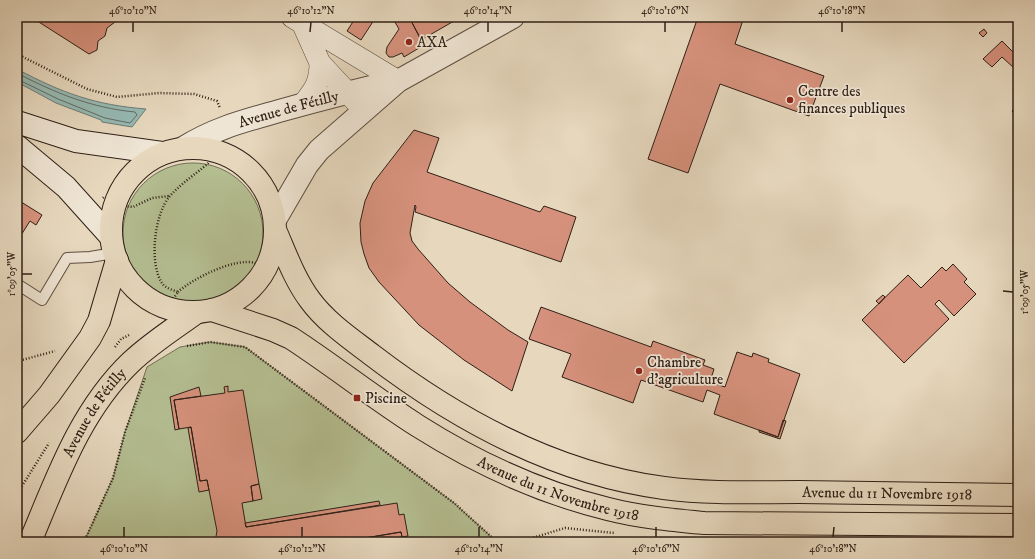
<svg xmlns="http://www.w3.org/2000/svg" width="1035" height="559" font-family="'IM FELL DW Pica',serif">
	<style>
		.green { fill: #b4be91; stroke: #726f54 }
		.water { fill: #96b9b3; stroke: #6d7c74 }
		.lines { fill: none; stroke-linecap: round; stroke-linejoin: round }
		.shore { stroke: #626c64; stroke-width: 1 }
		.building { fill: #d6917c; stroke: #2f2016 }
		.service-casing { stroke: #5d4e40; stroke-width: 12 }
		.minor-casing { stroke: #5d4e40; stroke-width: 22 }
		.tertiary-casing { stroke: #5d4e40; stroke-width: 24 }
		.secondary-casing { stroke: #2f2016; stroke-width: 24 }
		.primary-casing { stroke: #2f2016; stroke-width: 24 }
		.path { stroke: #2f2016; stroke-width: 2.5; stroke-dasharray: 1 2; stroke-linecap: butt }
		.service { stroke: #efe5d4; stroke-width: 10 }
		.minor { stroke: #efe5d4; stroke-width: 21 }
		.tertiary { stroke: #efe5d4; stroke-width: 22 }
		.secondary { stroke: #efe5d4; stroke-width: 22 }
		.primary { stroke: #e6d7bd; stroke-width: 22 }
		.ticks { fill: none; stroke: #2f2016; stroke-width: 1.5 }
		.poi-dot { fill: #8f2418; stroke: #efe5d4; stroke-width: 1.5 }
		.labels { text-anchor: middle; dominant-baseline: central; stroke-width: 3.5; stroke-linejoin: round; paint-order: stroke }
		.poi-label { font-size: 15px; fill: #2f2016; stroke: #efe5d4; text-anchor: start }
		.street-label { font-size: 15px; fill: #2f2016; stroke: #efe5d4 }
		.neatline { fill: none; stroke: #2f2016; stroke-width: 1.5 }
		.ticks-label { font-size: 10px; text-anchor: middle; fill: #2f2016 }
	</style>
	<rect width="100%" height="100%" fill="#e6d7bd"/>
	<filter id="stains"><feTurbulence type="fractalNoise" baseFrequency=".005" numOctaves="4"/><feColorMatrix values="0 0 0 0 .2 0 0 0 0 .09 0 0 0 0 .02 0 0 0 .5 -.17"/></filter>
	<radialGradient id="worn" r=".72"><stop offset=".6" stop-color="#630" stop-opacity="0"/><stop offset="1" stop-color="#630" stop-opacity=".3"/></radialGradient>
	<path class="green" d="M123 233a70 70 0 1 1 140 0a70 70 0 1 1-140 0Z
		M210 342 245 347 454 503 497 542H84L113 478 125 432 147 367 180 347Z"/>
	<path class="water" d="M17 69C62 93 95 105 146 109L132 127 102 122 101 120 56 103 17 82Z"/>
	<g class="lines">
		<path class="shore" d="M17 73C55 93 92 108 135 112L137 115 130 123 105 118 58 99 17 79"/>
	</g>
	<path class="building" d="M31 17H115V22L107 28 105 36 98 41 97 50 89 54Z
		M356 17H370L374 20 361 40 347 31Z
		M392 17H409L424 45 404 57 402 53 393 57H389L386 53 387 47 399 29Z
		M409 17H461L421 40Z
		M698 17H744L735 44 824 76 809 116 720 84 688 173 648 159Z
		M984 29 987 33 983 37 979 33Z
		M1002 41 1018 57V64L1014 68 1002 57 992 67 983 59Z
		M1015 108 1018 111V118L1012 111Z
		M414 130 439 138 427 172 540 212 544 206 576 217 561 262 415 212 416 207 415 205 410 233 412 241 418 249 448 283 470 302 508 330 528 342 512 391 464 360 419 325 379 282 369 268 364 254 361 242 360 223 365 201 373 183Z
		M18 200 42 215 36 225 30 221 18 240Z
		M953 264 967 279 964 282 976 294 954 316 939 300 935 304 949 319 904 363 862 320 908 275 921 288 942 267 946 271Z
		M883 295 885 297 879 304 876 301Z
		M541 307 651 347 653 341 705 360 703 365 714 369 710 382 725 387 737 352 752 357 753 353 769 359 768 362 800 374 778 437 714 414 720 395 707 390 703 402 641 380 633 403 562 377 571 354 529 339Z
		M228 386V392L243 390 259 484 251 486 253 501 242 503 246 527 397 503 399 515 404 514 408 536 402 537 401 532 341 542H215L217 531 207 480 200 481 191 427 179 429 174 400 225 393 224 387Z
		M199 387 201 396 174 400 179 429 175 430 170 397Z
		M783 420 786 421 780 439 759 432V430L778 437Z
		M191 427 200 481 207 480 209 490 199 492 188 428Z
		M259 484 262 499 253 501 251 486Z
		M379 501 380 505 246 527 245 523Z
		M401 532 402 537 371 542H341Z"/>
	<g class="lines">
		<defs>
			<path id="service" d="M17 284 42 300 67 258 90 257 114 253"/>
			<path id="minor" d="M292 17 398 81
				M303 25 320 63 358 104
				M303 104C315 89 320 82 320 63"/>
			<g id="tertiary">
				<path id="s1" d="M183 148C215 128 244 121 279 111 318 100 357 90 397 81"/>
				<path d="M275 220 307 165 319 150 398 81 513 17"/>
			</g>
			<path id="secondary" d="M17 122 76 141 162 153
				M17 146 66 187 111 237"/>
			<g id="primary">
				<circle cx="193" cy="230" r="82"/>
				<path id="s2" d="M276 232C286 255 295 280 310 300 326 322 351 339 372 355 457 420 557 474 664 488 709 494 754 492 799 492 872 493 945 494 1018 495"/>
				<path id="s3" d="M212 310 273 330 291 338C334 366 374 398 418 426 475 462 542 493 608 509 639 517 672 520 704 523L1018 525"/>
				<path d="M17 432 49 395 90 338 99 321 117 260"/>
				<path id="s4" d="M30 542C57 478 80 411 131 362 151 343 175 328 197 312"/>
			</g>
		</defs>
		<use href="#service" class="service-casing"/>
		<use href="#minor" class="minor-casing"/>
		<use href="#tertiary" class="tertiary-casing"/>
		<use href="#secondary" class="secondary-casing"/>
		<use href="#primary" class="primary-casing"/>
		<path class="path" d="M17 54 87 89 117 97 159 93 194 94 217 101 220 108
			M103 198 104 197 124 206 133 207 152 198 169 196
			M178 292C192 279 235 257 255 263 261 265 266 270 271 273
			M168 306 178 292C173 290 165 288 162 283 149 264 154 214 170 196 184 180 204 169 218 154
			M187 346 210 342 245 347 454 503 497 542
			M115 347 121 339 129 335
			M17 359 22 360 55 351
			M17 494 49 443
			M84 542 113 478 125 432 145 378
			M519 542 565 528 614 533"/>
		<use href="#service" class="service"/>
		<use href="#minor" class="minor"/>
		<use href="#tertiary" class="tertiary"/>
		<use href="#secondary" class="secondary"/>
		<use href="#primary" class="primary"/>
	</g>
	<path class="ticks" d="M133 32V22M310 32 311 22M488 32V22M665 32V22M842 32V22M22 274H32M1003 291 1013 292M124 537V527M302 537V527M479 537V527M656 537V527M833 537 834 527"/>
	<g class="poi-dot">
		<circle cx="409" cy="42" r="4"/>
		<circle cx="790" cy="100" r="4"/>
		<circle cx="639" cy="371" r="4"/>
		<rect x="353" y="394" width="8" height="8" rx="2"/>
	</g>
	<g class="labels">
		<g class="poi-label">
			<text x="417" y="42">AXA</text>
			<text x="798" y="91">Centre des<tspan x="798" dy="17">finances publiques</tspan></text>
			<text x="647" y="362">Chambre<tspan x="647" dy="17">d'agriculture</tspan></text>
			<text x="365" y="398">Piscine</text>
		</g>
		<g class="street-label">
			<text stroke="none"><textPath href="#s1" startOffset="113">Avenue de Fétilly</textPath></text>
			<text stroke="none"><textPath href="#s4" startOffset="145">Avenue de Fétilly</textPath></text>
			<text stroke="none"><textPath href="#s3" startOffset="393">Avenue du 11 Novembre 1918</textPath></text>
			<text stroke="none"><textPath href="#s2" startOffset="707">Avenue du 11 Novembre 1918</textPath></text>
		</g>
	</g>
	<rect width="1035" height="559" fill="none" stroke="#e6d7bd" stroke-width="44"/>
	<rect x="22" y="22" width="991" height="515" class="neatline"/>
	<g class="ticks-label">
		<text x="133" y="14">46°10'10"N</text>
		<text x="311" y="14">46°10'12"N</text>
		<text x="488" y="14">46°10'14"N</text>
		<text x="665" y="14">46°10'16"N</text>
		<text x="842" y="14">46°10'18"N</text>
		<text transform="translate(11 274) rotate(-90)" y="4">1°09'05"W</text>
		<text transform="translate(1024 292) rotate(-90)" y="4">1°09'05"W</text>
		<text x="124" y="552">46°10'10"N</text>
		<text x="302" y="552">46°10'12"N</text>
		<text x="479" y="552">46°10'14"N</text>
		<text x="656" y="552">46°10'16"N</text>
		<text x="833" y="552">46°10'18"N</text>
	</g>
	<rect width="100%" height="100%" filter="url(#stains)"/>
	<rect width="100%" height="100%" fill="url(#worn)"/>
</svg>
